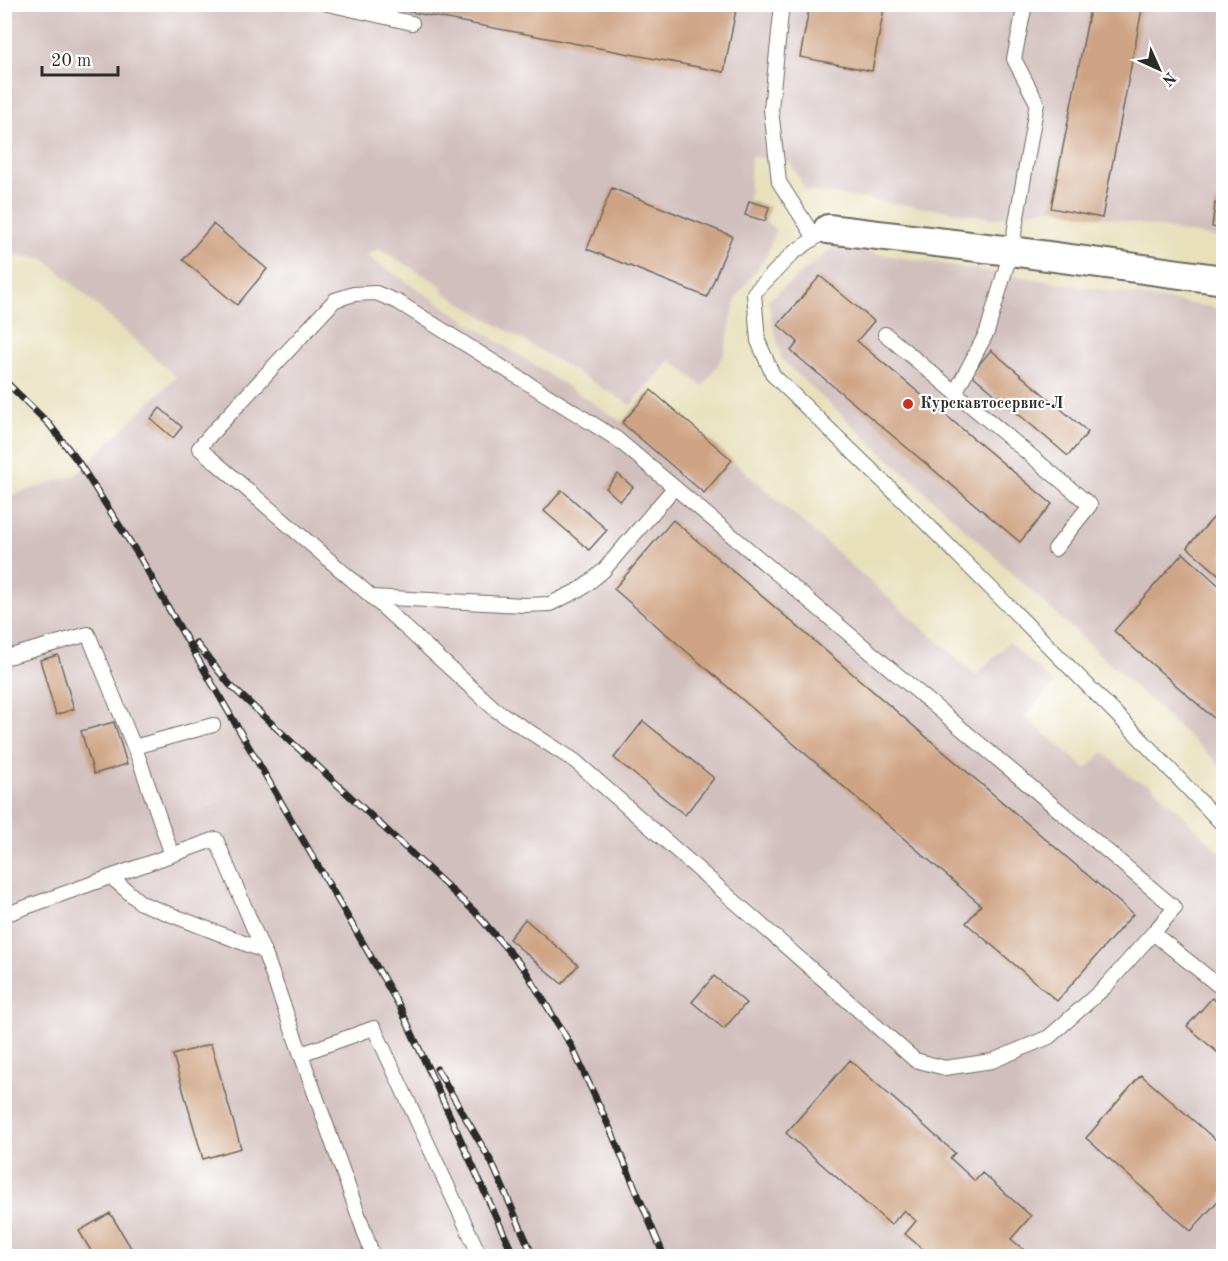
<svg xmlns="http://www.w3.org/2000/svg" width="1228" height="1261" font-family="'Old Standard TT',serif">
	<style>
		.industrial { fill: #d1bfbe }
		.building { fill: #cea383 }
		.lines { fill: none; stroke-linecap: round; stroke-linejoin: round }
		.service-casing { stroke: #6d6a5d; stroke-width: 16 }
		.minor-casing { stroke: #6d6a5d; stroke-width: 32 }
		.service { stroke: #fff; stroke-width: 14 }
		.minor { stroke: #fff; stroke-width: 28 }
		.rail-casing { stroke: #2b2b2b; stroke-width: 7 }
		.rail { stroke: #fff; stroke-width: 4.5; stroke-dasharray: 14; stroke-linecap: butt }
		.poi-dot { fill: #c8321e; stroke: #fff; stroke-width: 2 }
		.labels { text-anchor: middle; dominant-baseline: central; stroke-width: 4.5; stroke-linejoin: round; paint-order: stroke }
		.poi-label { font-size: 16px; font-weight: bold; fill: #2b2b2b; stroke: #fff; text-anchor: start }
	</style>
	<rect width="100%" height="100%" fill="#fff"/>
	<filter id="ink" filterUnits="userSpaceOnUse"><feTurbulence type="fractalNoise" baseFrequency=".0167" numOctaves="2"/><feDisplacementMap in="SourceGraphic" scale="12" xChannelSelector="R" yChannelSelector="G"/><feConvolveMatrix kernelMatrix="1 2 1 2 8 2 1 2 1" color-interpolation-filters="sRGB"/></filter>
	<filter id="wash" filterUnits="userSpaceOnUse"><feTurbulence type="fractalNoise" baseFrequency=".008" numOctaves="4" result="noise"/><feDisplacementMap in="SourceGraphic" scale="24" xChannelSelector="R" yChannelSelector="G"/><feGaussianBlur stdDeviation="1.35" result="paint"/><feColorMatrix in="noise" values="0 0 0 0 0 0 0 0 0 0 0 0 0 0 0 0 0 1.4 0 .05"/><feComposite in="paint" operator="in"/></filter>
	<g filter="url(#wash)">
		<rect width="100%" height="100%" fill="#e7e0bb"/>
		<path class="industrial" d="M5 5H1223V239L1051 208 995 218 805 190 790 162 751 156 749 201 769 207 765 221 776 230 766 257 736 298 724 354 703 387 671 360 631 405 443 292 441 285 379 249 365 255 622 422 651 390 732 460 976 675 1009 642 1054 684 1025 716 1086 769 1103 752 1134 780 1149 783 1223 855V1256H5V497L76 475 176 377 45 259 5 254Z
			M834 247 1223 309V768L781 359 768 300Z"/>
		<g id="blocks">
			<path class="building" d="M379 4H737L724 72 379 6Z
				M810 4H885L872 71 800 57Z
				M1091 4H1143L1102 218 1051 208Z
				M612 188 732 236 707 297 587 249Z
				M749 201 769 207 765 221 745 215Z
				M1215 203 1224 204V229L1212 227Z
				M213 224 267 269 237 305 183 260Z
				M820 276 874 321 857 341 1052 504 1020 542 791 351 798 342 778 325Z
				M991 350 1088 432 1068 456 971 374Z
				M651 390 732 460 704 493 622 423Z
				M160 408 182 427 173 438 151 419Z
				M618 474 633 487 620 501 606 488Z
				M562 490 607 530 589 550 544 511Z
				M1224 506V579L1187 547Z
				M673 520 1133 914 1057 1001 966 923 981 905 614 589Z
				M1183 553 1224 590V727L1114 631Z
				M58 655 74 709 56 715 40 660Z
				M643 721 714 778 685 815 614 758Z
				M114 722 127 764 94 774 81 731Z
				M525 919 578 965 562 984 509 939Z
				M714 976 746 1003 724 1029 692 1002Z
				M1212 998 1224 1008V1058L1187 1026Z
				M211 1044 241 1148 203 1159 173 1055Z
				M850 1060 955 1153 950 1158 975 1181 982 1173 1031 1216 1011 1239 1031 1256H931L905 1234 916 1221 904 1210 891 1225 786 1133Z
				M1141 1075 1224 1147V1194L1191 1231 1086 1138Z
				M110 1213 136 1256H94L79 1231Z"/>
		</g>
	</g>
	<g filter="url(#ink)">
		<use href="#blocks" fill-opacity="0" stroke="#6d6a5d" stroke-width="1.5"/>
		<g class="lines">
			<defs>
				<path id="service" d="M328 4 412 23
					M782 4 771 109 779 182 815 238
					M828 229 793 253 754 293 758 341 773 375 917 514 1135 733 1224 826
					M885 334 1090 505 1055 549
					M955 393 987 332 1011 251 1037 103 1014 59 1025 4
					M372 597 524 605 550 604 581 589 603 571 674 488
					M4 658 88 634 139 759 172 855
					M134 747 213 725
					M111 877 141 903 264 951 373 1256
					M4 915 216 839 264 953
					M1153 933 1105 987 1049 1037 992 1061 945 1068 915 1060 575 761 496 710 372 597 199 448 212 433 335 300 354 294 376 293 398 302 617 439 1175 908 1153 933 1224 990
					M301 1054 374 1028 480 1256"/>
				<path id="minor" d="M828 229 1011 251 1224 280"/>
			</defs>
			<use href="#service" class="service-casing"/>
			<use href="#minor" class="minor-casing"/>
			<use href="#service" class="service"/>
			<use href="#minor" class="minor"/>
			<defs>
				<path id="rail" d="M4 380 49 424 77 460 141 559 170 611 400 1007 514 1256
					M196 643 230 685 475 912 525 970 572 1047 611 1131 664 1256
					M437 1069 492 1163 533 1256"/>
			</defs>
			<use href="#rail" class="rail-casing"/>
			<use href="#rail" class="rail"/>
		</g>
	</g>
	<circle class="poi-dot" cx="908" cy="404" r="6"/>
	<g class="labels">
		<g class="poi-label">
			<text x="920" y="404">Курскавтосервис-Л</text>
		</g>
	</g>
	<rect width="1228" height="1261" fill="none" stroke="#fff" stroke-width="24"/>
	<g transform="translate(1159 69) rotate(135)" stroke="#ffffff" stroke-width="4.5" paint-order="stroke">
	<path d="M0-4.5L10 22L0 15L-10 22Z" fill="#2b2b2b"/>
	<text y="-9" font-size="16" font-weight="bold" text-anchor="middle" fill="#2b2b2b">N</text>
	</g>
	<path d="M42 66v9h76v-9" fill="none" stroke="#2b2b2b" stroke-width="3"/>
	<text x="51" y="66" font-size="18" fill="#2b2b2b" stroke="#ffffff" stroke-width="4.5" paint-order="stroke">20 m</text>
</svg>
